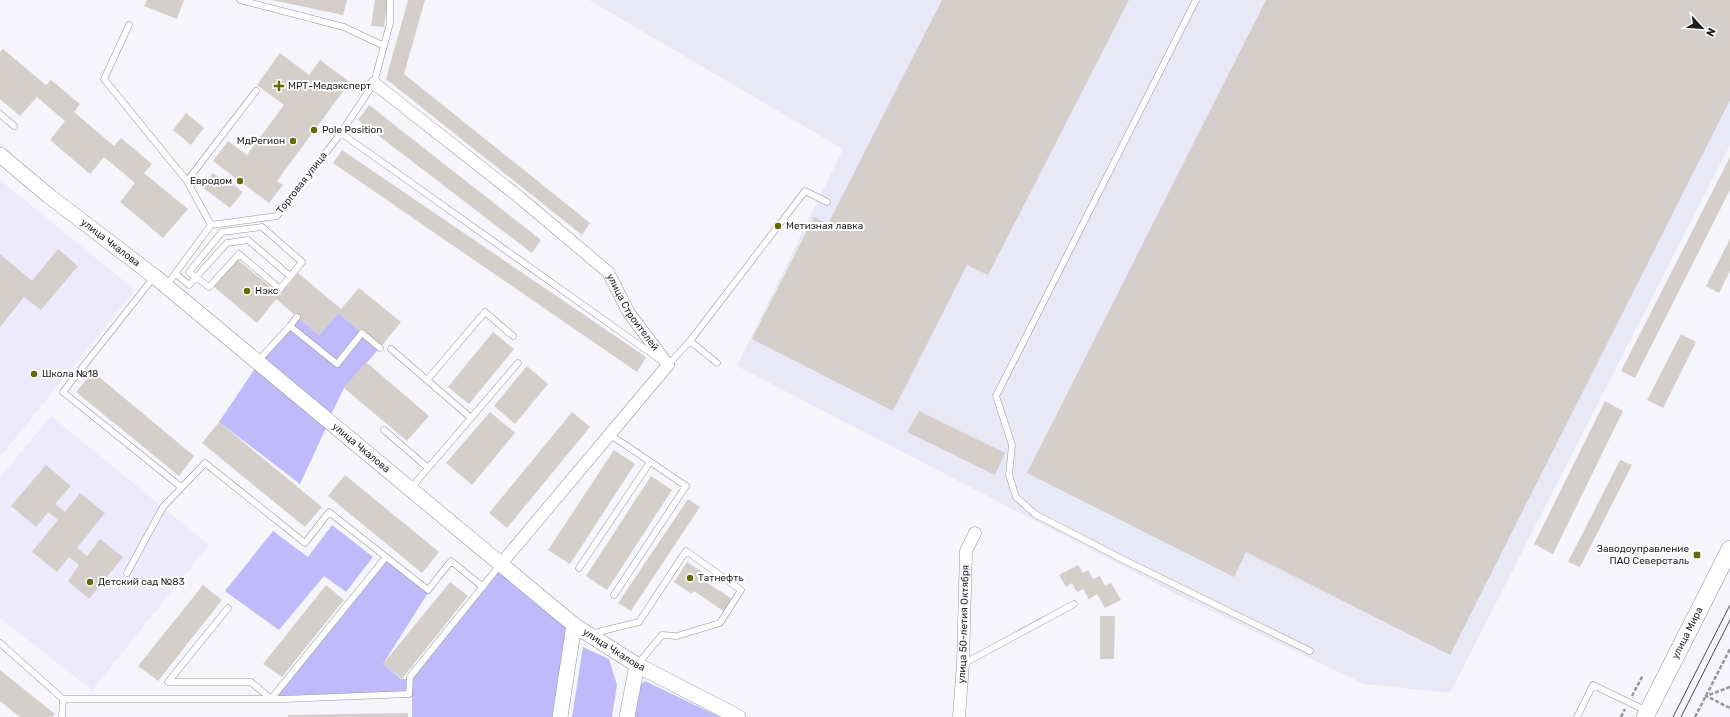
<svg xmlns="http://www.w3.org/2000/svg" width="1730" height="717" font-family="Rubik,sans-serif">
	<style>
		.built { fill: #e9e8f6 }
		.education { fill: #edeafc }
		.green { fill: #c1bafa }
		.building { fill: #d4cfca }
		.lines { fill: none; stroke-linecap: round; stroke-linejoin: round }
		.service-casing { stroke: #95959b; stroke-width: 7 }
		.minor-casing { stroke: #95959b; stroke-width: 13 }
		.tertiary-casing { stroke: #95959b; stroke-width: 16 }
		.secondary-casing { stroke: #95959b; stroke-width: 18 }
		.path { stroke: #97969c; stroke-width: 2.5; stroke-dasharray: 4 2; stroke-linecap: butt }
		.service { stroke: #fff; stroke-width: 6 }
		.minor { stroke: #fff; stroke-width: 12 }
		.tertiary { stroke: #fff; stroke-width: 15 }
		.secondary { stroke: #fff; stroke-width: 17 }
		.tram { stroke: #4a4a4e; stroke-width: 1 }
		.poi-dot { fill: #666907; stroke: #fff; stroke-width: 1.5 }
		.labels { text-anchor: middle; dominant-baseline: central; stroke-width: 4; stroke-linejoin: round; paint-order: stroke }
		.poi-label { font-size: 10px; fill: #1f1f22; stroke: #fff; text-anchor: start }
		.street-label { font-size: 10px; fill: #1f1f22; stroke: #fff }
	</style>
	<rect width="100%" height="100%" fill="#f6f5fc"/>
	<path class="built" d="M589 0H1730V145L1450 693 1364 684 1180 596 737 366 843 149Z"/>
	<path class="education" d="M0 180 135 290 0 457Z
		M51 416 209 545 92 690 0 618V478Z"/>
	<path class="green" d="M338 313 361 332 336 361 293 325 299 318 319 335Z
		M290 329 337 367 362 336 378 350 344 388 330 417 261 360Z
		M256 367 327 426 300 484 219 422Z
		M332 525 373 557 346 592 324 576 279 630 225 591 273 531 308 557Z
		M386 560 428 593 383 664 401 679H408V692L276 696Z
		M500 570 569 627 555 717H412V679Z
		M583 647 609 659 617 685 612 717H572Z
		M645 681 720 717H630L634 691Z"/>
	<path class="building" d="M147 0H184L177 19 144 6Z
		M272 0H347L343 15Z
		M375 0H388L384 27 371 26Z
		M408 0H425L404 74 590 223 582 235 386 79Z
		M942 0H1129L988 275 967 265 893 411 752 339 814 217 828 224Z
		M1266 0H1730V100L1450 655 1246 552 1234 577 1027 473Z
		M3 49 46 85 51 80 80 104 74 112 114 146 121 138 152 164 144 173 188 209 163 238 120 202 135 183 104 157 90 174 50 140 65 121 37 97 20 116 0 99V52Z
		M280 53 309 75 320 60 350 82 277 181 283 185 269 203 213 161 228 141 247 155 284 105 257 85Z
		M369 105 541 240 532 253 358 120Z
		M186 113 204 128 191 145 173 130Z
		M342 150 646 357 637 372 333 163Z
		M1730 157V190L1635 378 1621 371Z
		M213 173 227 184 229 181 243 192 230 208 202 187Z
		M1730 239V271L1719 293 1706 286Z
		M58 249 78 266 41 310 24 297 0 327V254L32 281Z
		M237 259 280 295 298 273 341 309 359 288 401 322 380 348 338 313 319 335 276 299 257 323 214 287Z
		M493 332 514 349 469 404 448 387Z
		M1681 334 1696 342 1663 408 1647 400Z
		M366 362 429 416 407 441 344 388Z
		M527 366 548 384 515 424 494 406Z
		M93 372 194 456 179 476 76 392Z
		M1605 401 1623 411 1553 554 1534 544Z
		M919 411 1005 453 995 475 907 432Z
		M490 412 515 433 472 485 446 463Z
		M572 412 590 427 507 528 489 513Z
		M219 422 322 507 305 527 202 443Z
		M614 450 635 464 570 564 548 550Z
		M1620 460 1632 465 1580 567 1568 562Z
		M46 465 71 486 55 504 65 512 80 493 105 513 77 548 87 556 100 539 123 557 89 599 68 581 79 565 69 557 57 572 32 552 58 520 48 512 36 527 11 506Z
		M345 475 439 552 422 573 328 496Z
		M651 476 672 490 607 590 586 576Z
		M688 499 700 507 631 611 618 603Z
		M687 562 705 574 702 579 735 601 726 613 694 591 692 594 674 582Z
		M1078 565 1083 573 1088 570 1093 579 1100 576 1105 586 1111 583 1121 600 1105 608 1097 594 1089 599 1083 589 1077 592 1072 583 1066 587 1059 575Z
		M450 582 468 596 402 679 383 664Z
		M203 585 222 600 158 681 138 666Z
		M326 585 344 600 282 677 263 664Z
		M1100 616H1115L1114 659H1100Z
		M0 670 55 714 53 717H20L0 701Z
		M408 713V717H288V715Z"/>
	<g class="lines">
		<defs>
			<path id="service" d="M240 0 344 27 384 46
				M1196 0 996 396 1012 445 1009 475 1016 497 1035 514 1124 560 1310 651
				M129 25 104 79 187 181
				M0 114 14 126
				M341 133 659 359
				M211 225 187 181 256 91
				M262 227 302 262 280 289 239 254 209 287 189 272 222 232Z
				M176 274 189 285 227 243 248 240 290 276
				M154 277 63 392 181 487
				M166 286 211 225 277 216 341 133 374 83 390 23V0
				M290 326 297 317
				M690 341 717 363
				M391 349 471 418 410 489
				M257 362 290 326 337 364 362 333 380 348
				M666 364 668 365 690 341 805 191 827 202
				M427 380 485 312 513 336
				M471 418 518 363
				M384 430 428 468
				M609 434 686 486 614 595
				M579 568 650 462
				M127 573 163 507 205 463 305 543 329 512 428 590 451 561 483 587
				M228 608 168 682H251L271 699 386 557
				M590 634 639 622 686 551 741 590 720 623 677 636 662 635 637 665
				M0 643 63 699
				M963 664 1074 604
				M62 717 63 699H284L409 694 410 677 500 565
				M1577 717 1593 685 1647 711"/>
			<g id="minor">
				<path id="s1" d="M374 83 519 197 608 272 629 313 668 365 500 565"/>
				<path id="s2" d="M959 717 963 664 966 551 975 533"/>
			</g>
			<g id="tertiary">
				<path id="s3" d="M0 155 49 196 154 276 574 625 637 665 738 717"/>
				<path d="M560 717 574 625"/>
				<path d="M627 717 637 665"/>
			</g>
			<g id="secondary">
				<path id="s4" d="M1645 717 1730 549"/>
			</g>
		</defs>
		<use href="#service" class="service-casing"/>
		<use href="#minor" class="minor-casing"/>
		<use href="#tertiary" class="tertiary-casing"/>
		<use href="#secondary" class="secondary-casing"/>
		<path class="path" d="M1730 687 1706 696 1730 708
			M1632 696 1643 675
			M1621 717 1625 709
			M1695 717 1730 649"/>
		<use href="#service" class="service"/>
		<use href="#minor" class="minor"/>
		<use href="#tertiary" class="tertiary"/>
		<use href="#secondary" class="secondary"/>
		<path class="tram" d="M1673 717 1730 605
			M1681 717 1730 620"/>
	</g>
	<g class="poi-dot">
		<path d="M277 80h4v4h4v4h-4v4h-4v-4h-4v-4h4z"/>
		<circle cx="314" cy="130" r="4"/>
		<circle cx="293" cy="141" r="4"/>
		<circle cx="240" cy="181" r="4"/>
		<circle cx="778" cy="226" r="4"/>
		<circle cx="247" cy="291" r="4"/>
		<circle cx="34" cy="374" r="4"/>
		<rect x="1693" y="551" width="8" height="8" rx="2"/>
		<circle cx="690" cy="578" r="4"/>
		<circle cx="90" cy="582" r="4"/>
	</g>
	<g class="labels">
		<g class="poi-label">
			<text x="288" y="86">МРТ-Медэксперт</text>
			<text x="322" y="130">Pole Position</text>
			<text x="285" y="141" text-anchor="end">МдРегион</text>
			<text x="232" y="181" text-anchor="end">Евродом</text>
			<text x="786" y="226">Метизная лавка</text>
			<text x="255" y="291">Нэкс</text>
			<text x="42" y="374">Школа №18</text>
			<text x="1689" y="549" text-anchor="end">Заводоуправление<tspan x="1689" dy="12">ПАО Северсталь</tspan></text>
			<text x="698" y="578">Татнефть</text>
			<text x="98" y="582">Детский сад №83</text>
		</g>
		<g class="street-label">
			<text transform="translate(302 183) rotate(-52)">Торговая улица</text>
			<text stroke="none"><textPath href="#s3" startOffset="141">улица Чкалова</textPath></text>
			<text stroke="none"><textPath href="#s1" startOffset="348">улица Строителей</textPath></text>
			<text stroke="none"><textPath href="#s3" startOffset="465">улица Чкалова</textPath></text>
			<text stroke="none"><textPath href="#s2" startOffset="93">улица 50-летия Октября</textPath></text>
			<text stroke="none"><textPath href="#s4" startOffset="94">улица Мира</textPath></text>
			<text stroke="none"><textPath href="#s3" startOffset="789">улица Чкалова</textPath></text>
		</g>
	</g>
	<g transform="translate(1702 28) rotate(116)" stroke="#ffffff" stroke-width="3" paint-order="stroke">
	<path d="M0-3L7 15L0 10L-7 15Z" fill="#1f1f22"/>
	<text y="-6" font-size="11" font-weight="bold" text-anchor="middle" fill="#1f1f22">N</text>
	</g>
</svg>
